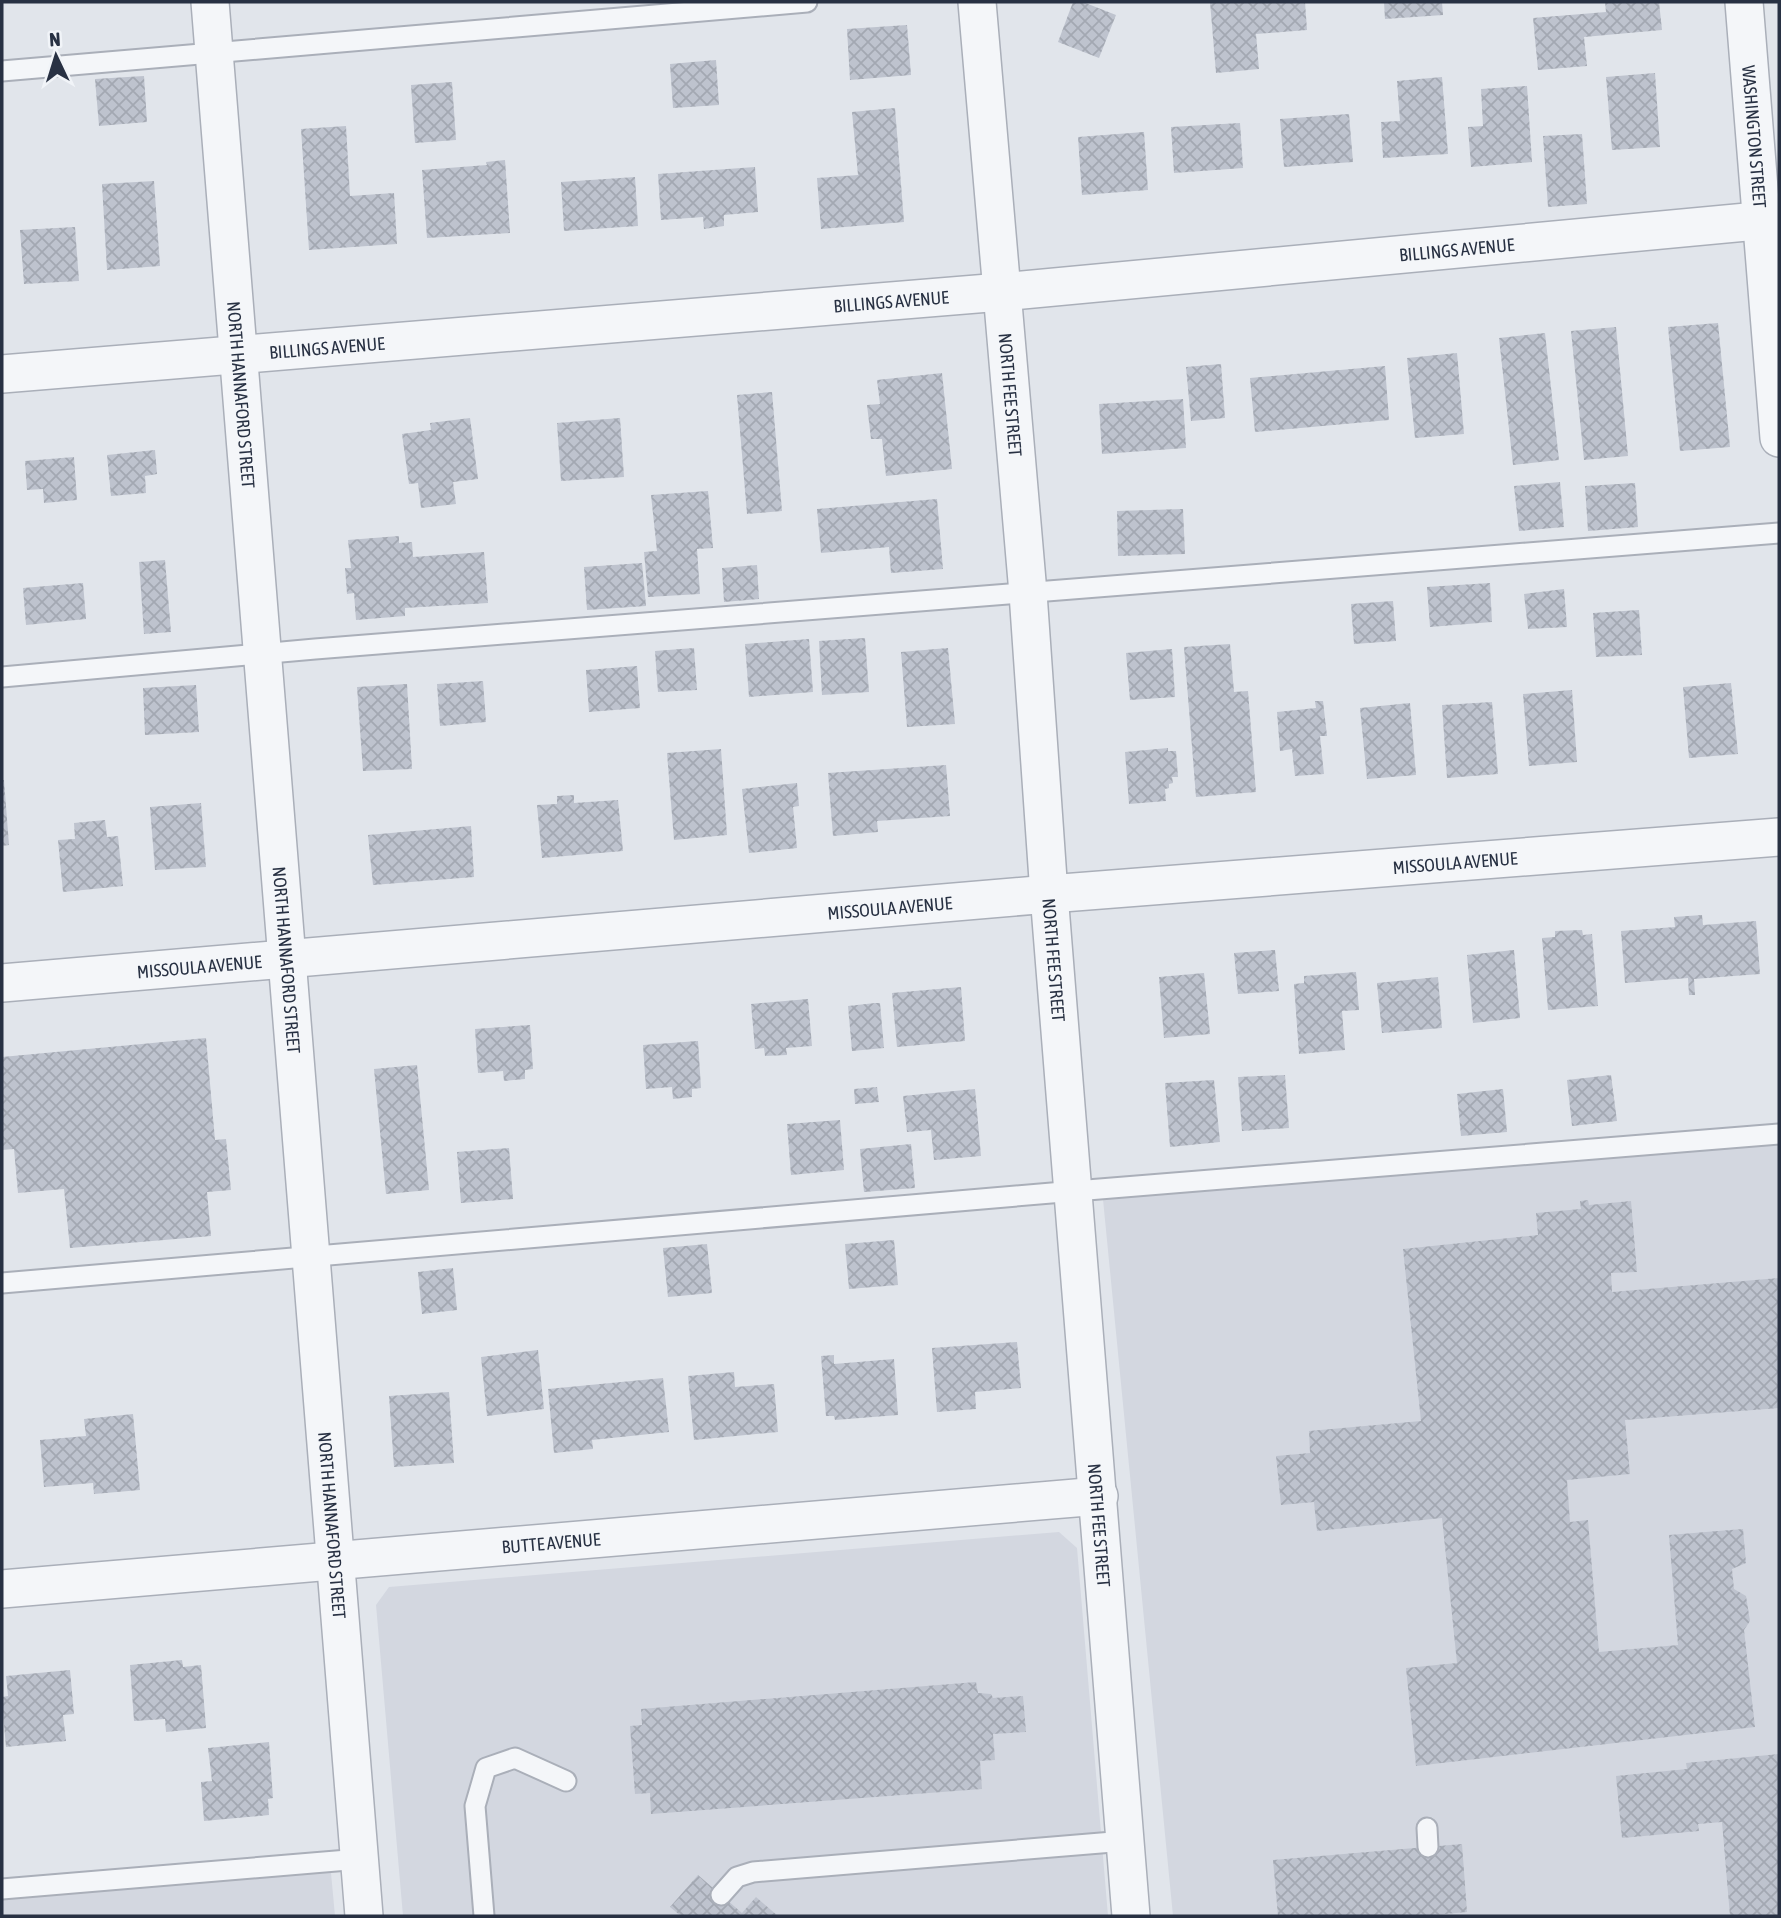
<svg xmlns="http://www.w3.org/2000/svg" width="1781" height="1918" font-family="'Asap Condensed',sans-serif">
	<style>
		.built { fill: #d3d7e0 }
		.building { fill: url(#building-cross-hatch) }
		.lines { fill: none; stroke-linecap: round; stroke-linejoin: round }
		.service-casing { stroke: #aaafb9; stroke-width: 23 }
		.minor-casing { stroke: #aaafb9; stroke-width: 40 }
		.service { stroke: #f4f6f9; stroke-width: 19 }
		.minor { stroke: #f4f6f9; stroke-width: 37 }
		.labels { text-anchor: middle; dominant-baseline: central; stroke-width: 6; stroke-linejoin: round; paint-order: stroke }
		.street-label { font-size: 18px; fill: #283143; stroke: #f1f4f8 }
	</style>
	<defs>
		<pattern id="building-cross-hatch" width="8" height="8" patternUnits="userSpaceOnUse" patternTransform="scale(1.75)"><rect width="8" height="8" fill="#bec3ce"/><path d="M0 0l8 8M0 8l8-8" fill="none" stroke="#a3a8b2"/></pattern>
	</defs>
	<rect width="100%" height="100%" fill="#e1e5eb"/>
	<path class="built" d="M1779 1134V1916H1173L1102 1189Z
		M1059 1532 1077 1548 1108 1916H403L376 1605 389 1587Z
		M330 1862 335 1916H2V1889Z"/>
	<path class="building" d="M1073 2H1083L1116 15 1099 58 1058 42Z
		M1210 2H1305L1307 30 1256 34 1259 69 1216 73Z
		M1384 2H1442L1443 15 1385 19Z
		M1605 2H1659L1662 30 1584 37 1587 66 1538 70 1533 18 1606 12Z
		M907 25 911 75 850 80 847 29Z
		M716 60 719 105 673 108 670 64Z
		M1655 73 1660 147 1612 150 1606 77Z
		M144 76 147 122 99 126 95 79Z
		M1442 77 1448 154 1383 158 1381 122 1400 121 1397 81Z
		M452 82 456 140 415 143 411 85Z
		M1527 86 1532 162 1471 167 1468 127 1483 126 1481 89Z
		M895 108 904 222 821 229 817 178 858 175 852 112Z
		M1349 114 1353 162 1284 167 1280 119Z
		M1240 123 1243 168 1174 173 1171 127Z
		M346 126 350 196 394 193 397 244 309 250 301 129Z
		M1144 132 1148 190 1082 195 1078 137Z
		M1582 134 1587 204 1548 207 1543 136Z
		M505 160 510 233 427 238 422 170 487 165 486 162Z
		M755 167 758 212 724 215V226L704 229 703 217 661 220 658 174Z
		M635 177 638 226 564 231 561 182Z
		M154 181 160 266 107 270 102 184Z
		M75 227 79 281 24 284 20 230Z
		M1718 323 1730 447 1680 451 1668 327Z
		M1616 327 1628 456 1584 460 1571 331Z
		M1545 333 1559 460 1513 465 1499 338Z
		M1457 353 1464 434 1415 438 1407 358Z
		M1221 364 1225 418 1191 421 1186 367Z
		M1385 366 1389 420 1255 432 1250 378Z
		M942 373 952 469 886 476 882 439H871L867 405 880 404 877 380Z
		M772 392 782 511 747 514 737 395Z
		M1183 399 1186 448 1102 454 1099 404Z
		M470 418 478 479 453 482 456 504 421 508 418 483 409 484 402 434 431 430 430 423Z
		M620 418 624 477 561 481 557 423Z
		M155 450 157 474 145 476 146 493 111 496 107 455Z
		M74 457 77 500 44 503 43 489 27 490 25 461Z
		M1560 482 1564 527 1519 531 1514 486Z
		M1635 483 1638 527 1588 531 1585 486Z
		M708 491 713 548 697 549 700 594 648 597 644 552 657 551 651 495Z
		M937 499 943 569 891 573 889 547 821 553 817 509Z
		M1183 509 1185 554 1118 556 1117 511Z
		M399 536V543L412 542 413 557 484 552 488 603 405 608V616L356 620 354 593 347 594 345 568H351L348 540Z
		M165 560 171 632 144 634 139 562Z
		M642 563 646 606 587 610 584 567Z
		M757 565 759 599 724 602 722 568Z
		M83 583 86 619 26 625 23 588Z
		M1490 583 1492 622 1430 627 1427 587Z
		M1564 589 1567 627 1528 629 1524 594Z
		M1393 601 1396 641 1354 644 1351 604Z
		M1639 610 1642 655 1596 657 1593 613Z
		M865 638 869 692 822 695 819 641Z
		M809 639 813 692 749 697 745 644Z
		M1230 644 1234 692 1248 691 1256 792 1196 797 1184 647Z
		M694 648 697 690 658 692 655 651Z
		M948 648 955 724 907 727 901 652Z
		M1172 649 1175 697 1130 700 1126 653Z
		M637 666 640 708 589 712 586 670Z
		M483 681 486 722 440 726 437 684Z
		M1731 683 1738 754 1689 758 1683 687Z
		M407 684 412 769 363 771 357 687Z
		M196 685 199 732 145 735 143 688Z
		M1572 690 1577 762 1529 766 1523 694Z
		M1315 701H1323L1327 736H1320L1324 774 1295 776 1292 749 1280 751 1277 712 1316 708Z
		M1492 702 1498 774 1447 778 1442 705Z
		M1410 703 1416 775 1367 779 1360 708Z
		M1168 748V751H1176L1178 777H1172L1173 783 1169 784V788L1165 789 1166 801 1129 804 1125 752Z
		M721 749 727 835 674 840 667 753Z
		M946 765 950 816 877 821 878 832 833 836 828 773Z
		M2 780H4L9 845 2 846Z
		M797 783 799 806 793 807 797 848 749 853 742 789Z
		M574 795V803L618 800 623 851 542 858 537 805 557 804V796Z
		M201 803 206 867 155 870 150 807Z
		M105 820 107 837 118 836 123 886 63 892 58 840 75 839 74 823Z
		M471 826 474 877 373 885 368 835Z
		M1702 915 1703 925 1756 921 1760 974 1694 979 1695 995H1689L1688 978 1625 983 1621 931 1675 927 1674 917Z
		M1582 930 1583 935 1592 934 1598 1006 1548 1010 1542 938 1555 937V931Z
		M1275 950 1279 991 1238 994 1234 953Z
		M1514 950 1520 1018 1473 1023 1467 955Z
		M1356 972 1359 1010 1342 1011 1345 1050 1299 1054 1294 984 1304 983V976Z
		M1204 973 1210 1034 1164 1038 1159 977Z
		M1438 977 1442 1028 1382 1033 1377 983Z
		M961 987 965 1041 897 1047 892 993Z
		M808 999 812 1046 786 1048 787 1055 765 1056 764 1048 755 1049 751 1004Z
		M875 1003H880L884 1048 852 1051 848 1006Z
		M530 1025 533 1069 525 1070V1079L504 1081 503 1071 478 1073 475 1029Z
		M206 1038 215 1140 226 1139 231 1190 207 1192 211 1236 70 1248 64 1189 18 1193 14 1149 2 1150V1057Z
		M698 1041 701 1088 692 1089V1097L673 1099 672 1087 646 1089 643 1045Z
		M417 1065 429 1190 386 1194 374 1069Z
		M1285 1075 1289 1128 1242 1131 1238 1077Z
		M1611 1075 1617 1121 1572 1126 1567 1080Z
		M1214 1080 1220 1142 1170 1147 1165 1083Z
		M877 1087 879 1102 855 1104 854 1089Z
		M975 1089 981 1156 934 1160 931 1130 907 1132 903 1096Z
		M1503 1089 1507 1132 1461 1136 1457 1094Z
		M840 1120 844 1170 791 1175 787 1124Z
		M911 1144 915 1188 864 1192 860 1149Z
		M509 1148 513 1199 461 1203 457 1152Z
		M1588 1200 1589 1205 1631 1201 1637 1272 1611 1273 1612 1292 1779 1278V1408L1625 1420 1630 1474 1567 1480 1570 1522 1588 1520 1599 1652 1678 1645 1669 1535 1743 1529 1746 1563 1732 1569 1734 1589 1746 1596 1750 1621 1744 1630 1755 1727 1416 1766 1406 1668 1457 1663 1442 1518 1317 1531 1314 1502 1281 1505 1276 1456 1310 1453 1309 1431 1421 1421 1403 1249 1538 1235 1536 1213 1581 1209 1580 1201Z
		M894 1240 898 1285 849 1289 845 1244Z
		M707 1244 712 1293 668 1297 663 1248Z
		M453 1268 457 1310 422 1314 418 1272Z
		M1017 1342 1021 1388 975 1392 976 1409 937 1412 932 1348Z
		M538 1350 544 1409 487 1416 481 1357Z
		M834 1355V1364L894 1359 898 1415 835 1420 834 1416H826L821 1356Z
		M734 1372 735 1387 774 1384 778 1432 694 1440 688 1376Z
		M663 1378 669 1432 592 1440 593 1449 554 1453 548 1389Z
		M449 1392 454 1463 394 1467 389 1396Z
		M133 1414 140 1490 94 1494 93 1483 44 1487 40 1440 86 1436 84 1419Z
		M182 1660 183 1667 201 1665 206 1728 166 1732 165 1719 134 1721 130 1665Z
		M70 1670 74 1714 63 1715 66 1741 6 1747 2 1702V1697L8 1696 6 1676Z
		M976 1682 978 1693 991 1694 993 1698 1023 1696 1026 1732 993 1734 995 1760 980 1761 982 1789 651 1814 650 1793 635 1794 630 1726 642 1725 641 1709Z
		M269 1742 273 1798 268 1799 269 1815 204 1821 201 1782 212 1781 208 1748Z
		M1779 1754V1916H1730L1722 1822 1698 1824 1699 1831 1622 1838 1616 1776 1687 1769 1686 1763Z
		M1462 1844 1467 1912 1424 1916H1278L1273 1860Z
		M698 1875 742 1913 756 1897 778 1916H681L670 1907Z"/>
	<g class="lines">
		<defs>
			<path id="service" d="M2 71 807 2
				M2 677 315 649 1779 533
				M2 1283 1075 1191 1779 1134
				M1427 1828 1428 1847
				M2 1889 360 1859
				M721 1895 737 1877 753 1872 1125 1841
				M484 1916 475 1806 486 1768 515 1758 566 1781"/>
			<g id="minor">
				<path id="s1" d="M210 2 364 1916"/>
				<path id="s2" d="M977 2 1028 593 1049 894 1131 1916"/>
				<path id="s3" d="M1744 2 1779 438"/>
				<path id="s4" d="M2 374 1001 292 1779 219"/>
				<path id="s5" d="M2 983 1049 894 1779 837"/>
				<path id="s6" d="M2 1589 1099 1496"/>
			</g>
		</defs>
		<use href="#service" class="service-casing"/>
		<use href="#minor" class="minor-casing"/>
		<use href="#service" class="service"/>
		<use href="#minor" class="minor"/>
	</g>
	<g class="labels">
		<g class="street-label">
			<text stroke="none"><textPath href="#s3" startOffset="135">WASHINGTON STREET</textPath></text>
			<text stroke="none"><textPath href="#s4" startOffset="1460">BILLINGS AVENUE</textPath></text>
			<text stroke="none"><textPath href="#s4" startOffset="892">BILLINGS AVENUE</textPath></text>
			<text stroke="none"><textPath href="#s4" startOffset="326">BILLINGS AVENUE</textPath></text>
			<text stroke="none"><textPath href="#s1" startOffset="394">NORTH HANNAFORD STREET</textPath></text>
			<text stroke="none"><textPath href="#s2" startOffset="394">NORTH FEE STREET</textPath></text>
			<text stroke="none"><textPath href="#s5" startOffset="1458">MISSOULA AVENUE</textPath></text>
			<text stroke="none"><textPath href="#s5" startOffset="891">MISSOULA AVENUE</textPath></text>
			<text stroke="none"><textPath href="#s1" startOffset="961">NORTH HANNAFORD STREET</textPath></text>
			<text stroke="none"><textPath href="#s2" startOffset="961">NORTH FEE STREET</textPath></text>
			<text stroke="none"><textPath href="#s5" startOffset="198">MISSOULA AVENUE</textPath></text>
			<text stroke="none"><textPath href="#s1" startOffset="1528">NORTH HANNAFORD STREET</textPath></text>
			<text stroke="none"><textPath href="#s2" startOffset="1528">NORTH FEE STREET</textPath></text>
			<text stroke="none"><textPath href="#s6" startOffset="551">BUTTE AVENUE</textPath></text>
		</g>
	</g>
	<rect width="1781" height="1918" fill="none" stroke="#283143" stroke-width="7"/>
	<g transform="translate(56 56) rotate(356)" stroke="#f1f4f8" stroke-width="5" paint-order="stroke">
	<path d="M0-5L12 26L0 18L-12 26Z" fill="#283143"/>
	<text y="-10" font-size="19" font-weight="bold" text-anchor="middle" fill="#283143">N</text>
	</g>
</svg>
